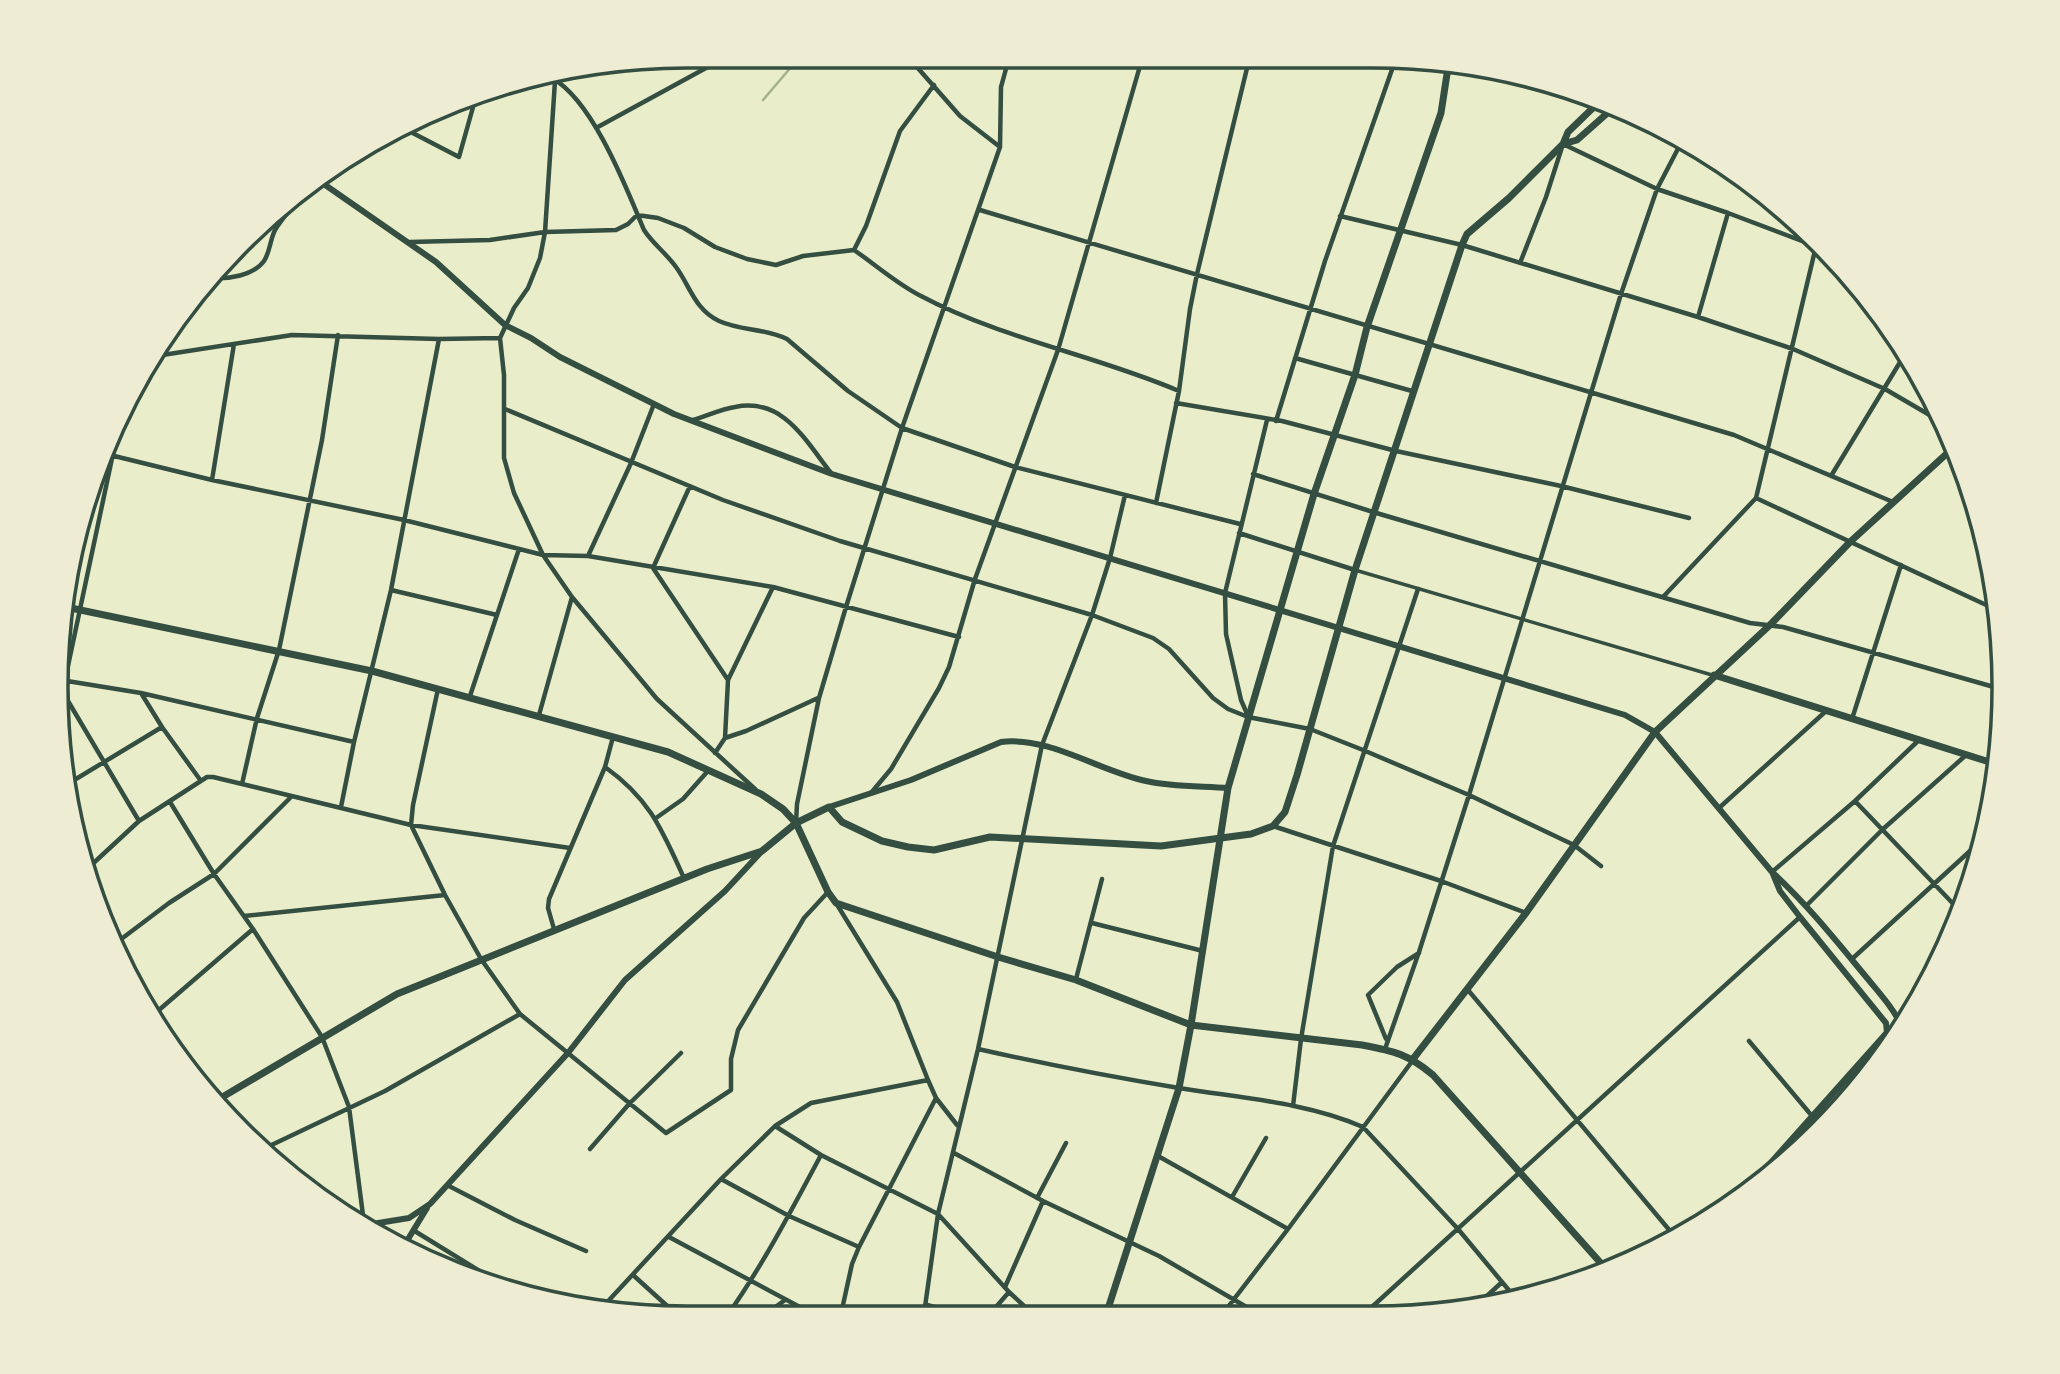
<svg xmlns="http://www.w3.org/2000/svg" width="2060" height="1374" font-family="Literata,serif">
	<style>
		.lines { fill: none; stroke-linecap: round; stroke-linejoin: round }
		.stream { stroke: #a3b18a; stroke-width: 2.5 }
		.pedestrian { stroke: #344e41; stroke-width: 3.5 }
		.minor { stroke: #344e41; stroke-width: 4.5 }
		.tertiary { stroke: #344e41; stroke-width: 6 }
		.secondary { stroke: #344e41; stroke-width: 7 }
		.primary { stroke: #344e41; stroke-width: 7 }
		.rim { fill: none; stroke: #344e41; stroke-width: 3.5 }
	</style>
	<rect width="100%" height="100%" fill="#e9edc9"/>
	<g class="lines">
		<path class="stream" d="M763 100 792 66 790 57"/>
		<path class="pedestrian" d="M1355 570 1712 675"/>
		<path class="minor" d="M909 58 960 116 1000 147
			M1302 61V60
			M552 78C593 101 626 187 644 230 653 244 666 253 676 267 690 286 695 310 719 321 741 331 765 328 787 339L848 391 902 428 1015 467 1240 524
			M555 81 545 232 540 258 528 288 514 308 500 338 504 375V458L514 493 543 555 572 597 657 699 755 789
			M596 128 728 56
			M405 129 459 157 477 93
			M980 210 1734 435 1893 502
			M1340 216 1462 245 1698 317 1793 349 1885 389 1945 424
			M410 242 490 240 545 232 616 230 628 224 637 215 658 218 684 228 715 247 747 259 776 265 803 256 854 250C876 265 897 284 921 296 1002 339 1095 355 1179 391
			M854 250 866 226 900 131 934 85
			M1520 263 1546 197 1563 144 1657 189 1728 213 1823 249
			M213 278C228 279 253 276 264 261 270 252 270 240 275 230 281 220 291 209 298 199
			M1698 317 1728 213
			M156 356 292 335 439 339 500 338
			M1295 358 1412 391
			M1176 403 1282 421 1396 451 1561 486 1689 518
			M505 409 723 500 840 541 1092 615 1153 638 1169 649 1213 698 1228 709 1248 717 1310 729 1363 750 1469 795 1574 845 1601 866
			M121 416 65 680 68 701 139 821
			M693 420C707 416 721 409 735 407 783 397 805 440 831 473
			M1276 421 1325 261 1395 61
			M102 453 212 480 404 520 543 555 588 556 773 587 959 637
			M1253 474 1373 512 1750 623 1783 627 2001 689
			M1831 476 1905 354
			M212 480 234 344
			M690 486 653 568 728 680
			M1756 498 1997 610
			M1156 503 1179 391 1190 309 1197 274 1249 60
			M1239 533 1355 570
			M588 556 631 463 654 404
			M391 590 497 615
			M1663 597 1756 498 1817 242
			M61 680 141 693 354 742
			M438 689 413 805 411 825 445 895 481 959 520 1014 666 1133 731 1090V1059L738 1030 804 918 828 892
			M141 693 162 727 201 781
			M470 696 519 549
			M539 715 572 597
			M1248 716 1241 700 1226 634 1225 593 1267 420
			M1852 719 1901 565
			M725 738 728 680 773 587
			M715 753 725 738 746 731 818 698
			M605 767C650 799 662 830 684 878
			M71 782 162 727
			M242 784 257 718 279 650 322 440 338 335
			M871 793 891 769 939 688 949 667 975 579 1058 350 1142 59
			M1855 801 1961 912
			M170 802 214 874 253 929 322 1037 349 1107 364 1223
			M341 807 354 742 391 590 439 339
			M1719 808 1825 712
			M656 818 683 799 707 772
			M796 823 797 804 819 698 846 607 902 428 1000 147 1001 87 1009 58
			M1273 826 1441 881 1526 913
			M86 870 139 821 207 777H213L411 825 570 848
			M1772 872 1855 801 1919 740
			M836 903 897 1002 928 1080 936 1098 957 1125
			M1806 906 1882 830 1965 756
			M244 916 445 895
			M1092 923 1203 951
			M554 929 548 908 549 899 605 767 613 737
			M116 943 169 903 214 874 290 798
			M1852 959 1982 840
			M1076 979 1102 879
			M1468 990 1676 1238
			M152 1016 253 929
			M1386 1039 1368 995 1397 967 1419 953
			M1749 1041 1812 1116
			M978 1049C1045 1064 1112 1077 1179 1088 1240 1098 1306 1102 1363 1127L1458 1229 1517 1300
			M1385 1049 1419 952 1469 795 1621 294 1657 189 1682 141
			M1293 1106 1301 1039 1333 846 1418 589
			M775 1126 821 1155 938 1214 1009 1292 1034 1315
			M590 1149 629 1104 681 1053
			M261 1150 385 1091 520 1014
			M954 1153 1043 1201 1159 1256 1262 1316
			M1158 1156 1288 1229
			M721 1179 789 1216 859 1247
			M447 1185 515 1220 586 1251
			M1232 1197 1266 1138
			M1037 1198 1066 1143
			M413 1230 491 1278
			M669 1237 813 1314
			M633 1275 675 1313
			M1005 1287 1043 1201
			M927 1305 961 1314
			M1476 1306 1501 1283
			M599 1311 721 1179 775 1126 811 1103 928 1080
			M729 1313C764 1263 792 1209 821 1155
			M767 1313 785 1300
			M841 1314 852 1264 859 1247 936 1098
			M924 1314 938 1214 978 1049 1042 745 1092 615 1110 558 1125 495
			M989 1315 1009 1292
			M1221 1316 1288 1229 1413 1060
			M1362 1316 1800 917"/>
		<path class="tertiary" d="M318 180 436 262 505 325 531 338 560 357 674 414 832 474 1625 715 1655 732 1772 872C1807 904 1837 942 1867 978 1880 994 1894 1009 1902 1027
			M829 807 911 780 1001 742C1049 736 1099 771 1146 781 1172 787 1201 786 1228 788
			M1773 874 1780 891 1800 917 1886 1023 1887 1033
			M366 1225 409 1218 430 1204 568 1053 625 980 725 891 762 851
			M402 1249 427 1208"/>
		<path class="secondary" d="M1563 144 1577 140 1612 109
			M1714 675 1999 765
			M219 1099 397 994 707 869 762 851 796 823 829 807 842 822 882 841 908 847 934 850 990 837 1161 846 1251 834 1273 826 1285 812 1297 775 1355 570 1462 245 1467 234 1509 198 1563 144 1568 132 1597 104"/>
		<path class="primary" d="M66 607 372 671 668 752 761 794 783 809 796 823 828 892 836 903 998 957 1076 980 1191 1025 1362 1045C1394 1051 1408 1054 1433 1075L1607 1270
			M1413 1059 1526 913 1655 732 1770 625 1850 542 1954 447
			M1829 1120 1859 1086
			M1740 1198 1887 1033 1900 1030
			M1106 1315 1179 1088 1191 1025 1228 788 1314 494 1355 375 1367 327 1441 113 1449 61"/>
	</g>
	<path d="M0 0H2060V1374H0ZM687 68H1373A619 619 0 0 1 1992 687V687A619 619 0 0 1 1373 1306H687A619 619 0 0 1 68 687V687A619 619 0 0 1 687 68Z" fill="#eeecd3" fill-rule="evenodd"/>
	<path class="rim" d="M687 68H1373A619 619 0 0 1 1992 687V687A619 619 0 0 1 1373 1306H687A619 619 0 0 1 68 687V687A619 619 0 0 1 687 68Z"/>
</svg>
